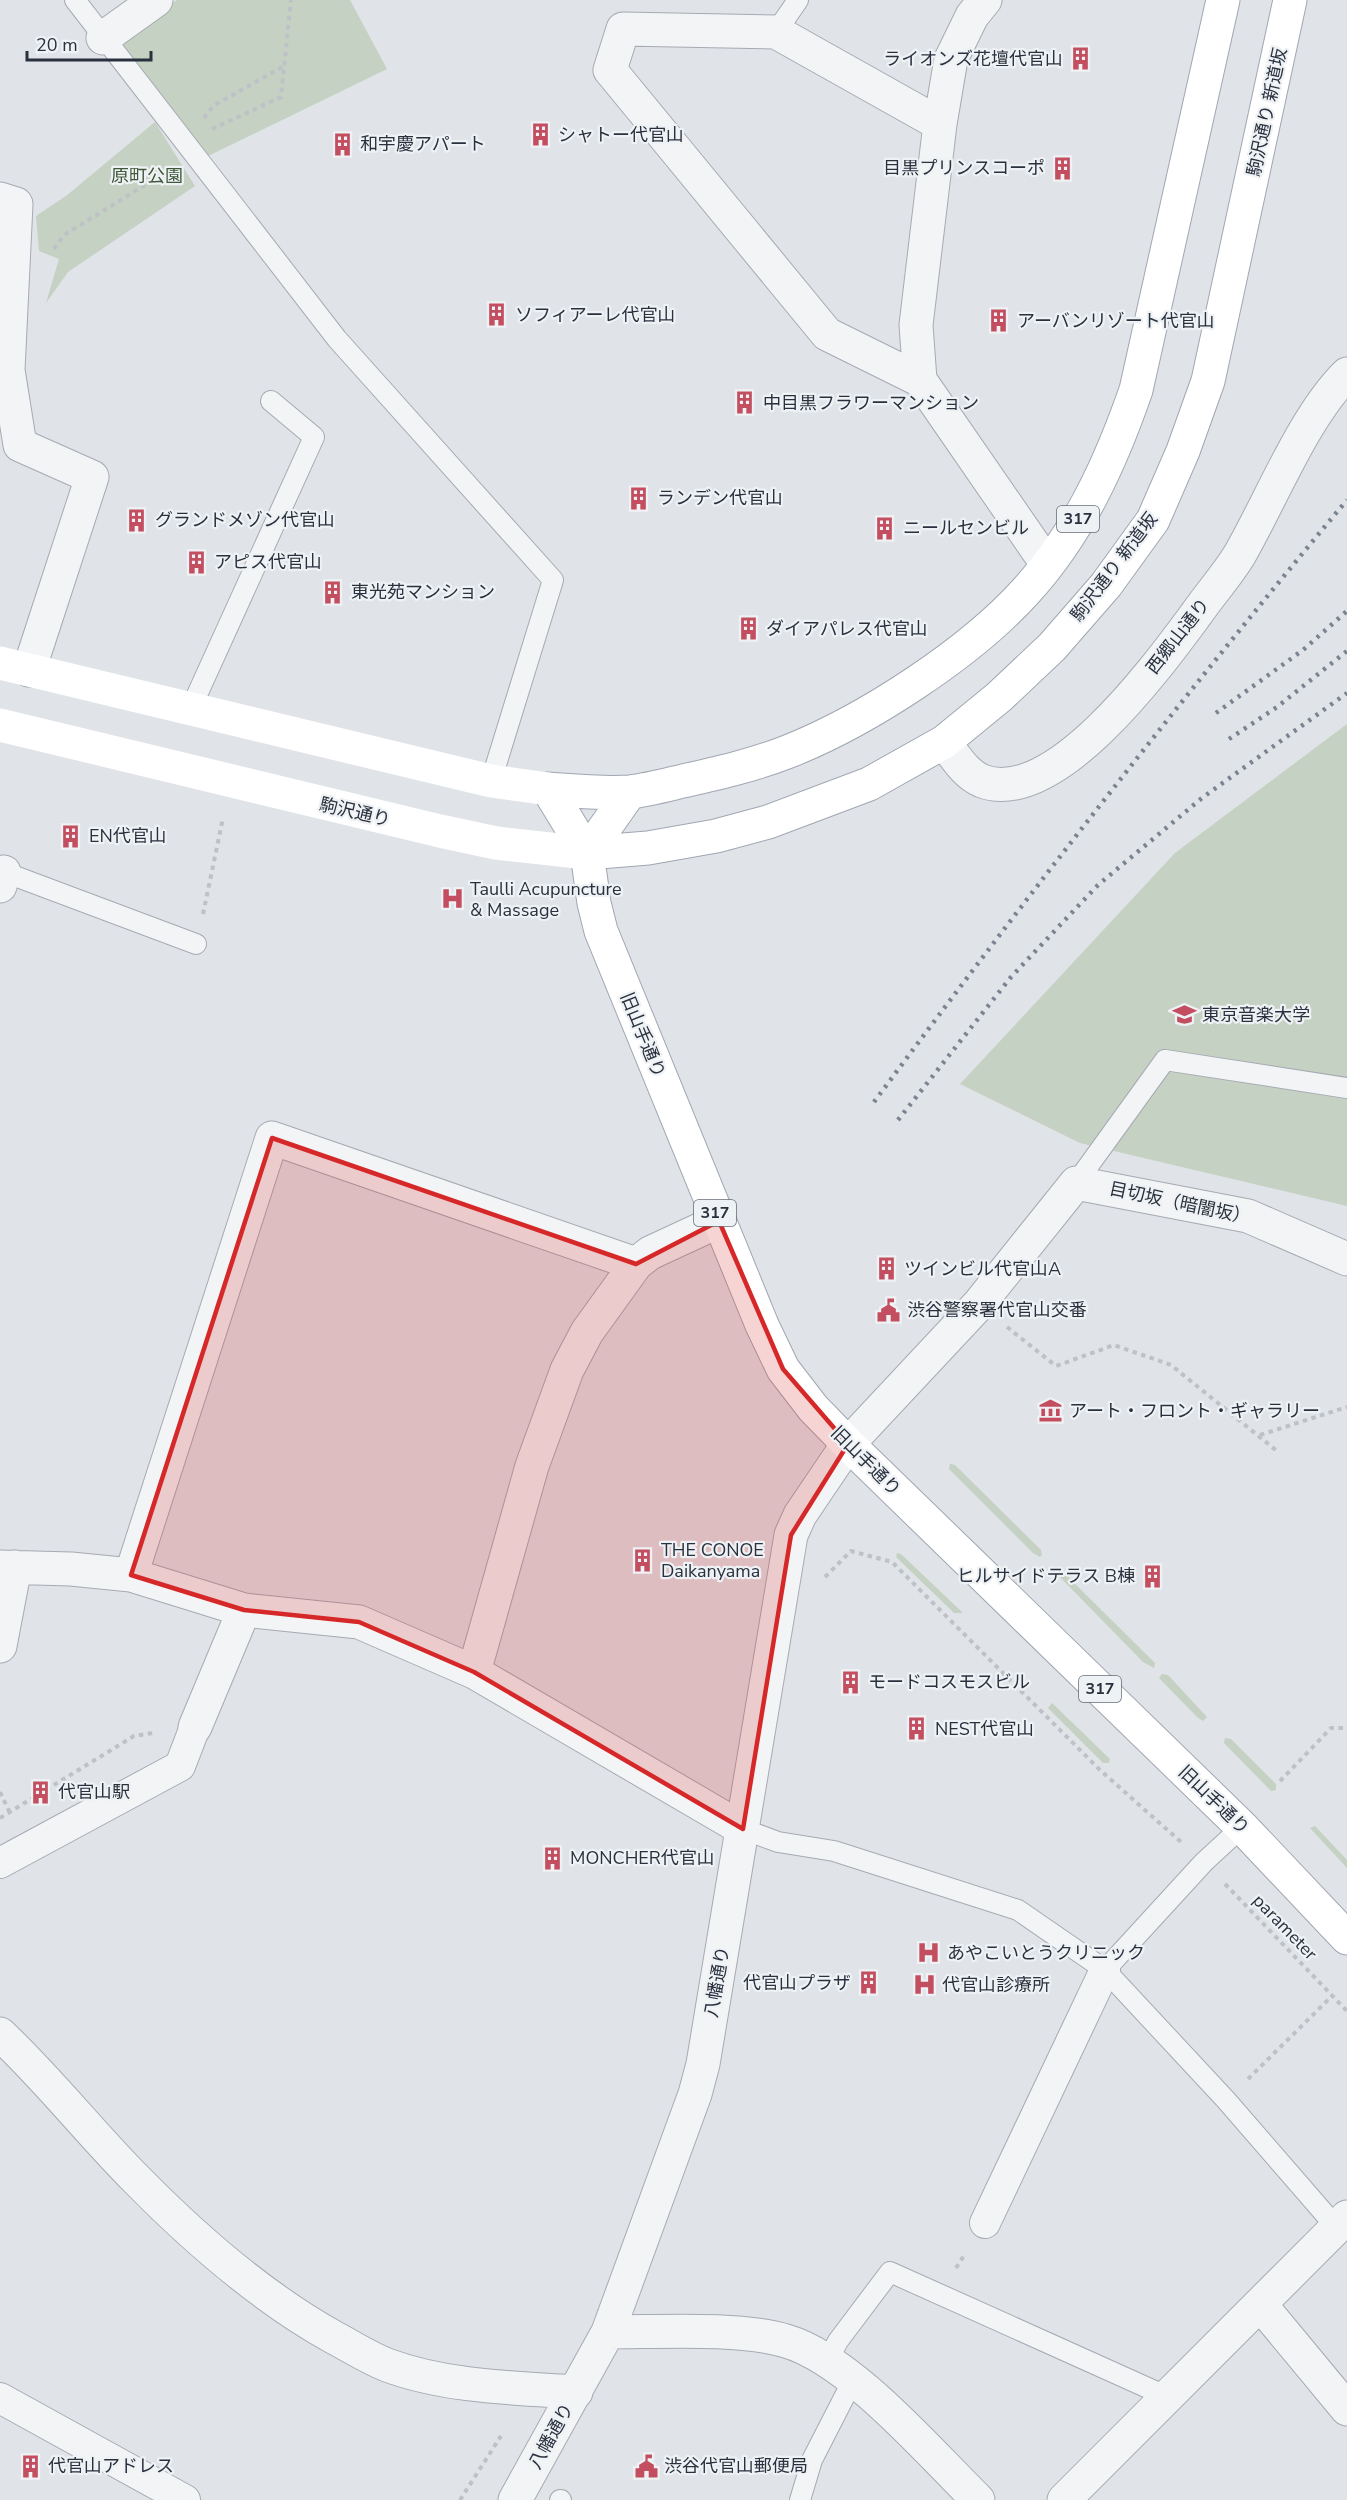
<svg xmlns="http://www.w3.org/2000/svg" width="1347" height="2500" font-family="'Nunito Sans','Noto Sans JP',sans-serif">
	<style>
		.green { fill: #c5d1c2 }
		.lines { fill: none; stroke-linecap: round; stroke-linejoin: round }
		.service-casing { stroke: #a6aab2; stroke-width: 22 }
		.pedestrian-casing { stroke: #a6aab2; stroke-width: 32 }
		.minor-casing { stroke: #a6aab2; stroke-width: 35 }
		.tertiary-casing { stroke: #a6aab2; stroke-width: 35 }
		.primary-casing { stroke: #a0a7b2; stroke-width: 35 }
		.path { stroke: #bec1c6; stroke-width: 4; stroke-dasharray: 4.5 4.5; stroke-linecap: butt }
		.service { stroke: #f2f4f6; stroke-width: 20 }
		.pedestrian { stroke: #f2f4f6; stroke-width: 30 }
		.minor { stroke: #f2f4f6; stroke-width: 33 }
		.tertiary { stroke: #f2f4f6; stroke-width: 33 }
		.secondary { stroke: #fff; stroke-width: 33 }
		.primary { stroke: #fff; stroke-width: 33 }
		.rail { stroke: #7a8390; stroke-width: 4.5; stroke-dasharray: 3 6; stroke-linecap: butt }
		.marked { fill: #d62828; fill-opacity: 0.2; stroke: #d62828; stroke-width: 4.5; stroke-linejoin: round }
		.labels { text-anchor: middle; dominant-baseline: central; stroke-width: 4.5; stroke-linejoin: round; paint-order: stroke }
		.shield { fill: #eff2f5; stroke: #656b75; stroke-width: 1.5 }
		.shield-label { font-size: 16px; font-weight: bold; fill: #2a313e }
		.poi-label { font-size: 18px; fill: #2a313e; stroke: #eff2f5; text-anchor: start }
		.street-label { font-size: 18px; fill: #2a313e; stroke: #eff2f5 }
		.park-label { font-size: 18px; fill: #3e5838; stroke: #eff2f5 }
	</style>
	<rect width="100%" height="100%" fill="#e0e3e8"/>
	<path class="green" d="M177 0H350L387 69 208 156 116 39Z
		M155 122 195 186 68 272 46 303 59 259 39 251 36 216 66 196Z
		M1347 724V1206L1080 1143 960 1084 1175 853Z
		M950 1464 955 1465 1041 1550 1042 1555 1040 1557 1033 1553 949 1469Z
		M897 1553 901 1554 963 1613H954L896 1557Z
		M1057 1566 1155 1663 1154 1668 1143 1662 1055 1572 1052 1567Z
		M1162 1674 1168 1675 1207 1717 1203 1721 1197 1717 1159 1678Z
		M1052 1703 1110 1759 1109 1763H1103L1048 1708Z
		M1225 1738 1231 1739 1276 1784V1790L1271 1791 1224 1743Z
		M1315 1826 1347 1860V1868L1310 1828Z"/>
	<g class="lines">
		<defs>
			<path id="service" d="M75 0 337 339 553 580 491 781
				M776 32 798 0
				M191 708 314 437 271 401
				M4 872 196 944
				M1076 1183 1165 1060 1347 1088
				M743 1829 778 1842 834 1851 1018 1910 1105 1970 1226 2100 1337 2228
				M1105 1970 1204 1862 1242 1827
				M828 2360 838 2341 890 2272 1168 2397
				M560 2500H561
				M800 2500 812 2460 853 2380"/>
			<path id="pedestrian" d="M0 1863 180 1766 195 1727
				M985 2223 1105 1970
				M0 2398 185 2500"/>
			<path id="minor" d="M103 38 156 0
				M940 124 776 32 623 29 610 70 827 334 920 380 1047 564
				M0 199 16 204 8 370 20 445 92 477 29 670
				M920 380 916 325 940 124 951 59 972 16 985 0
				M944 742C955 756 965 774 982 781 1055 809 1160 663 1197 613 1211 593 1228 574 1240 554 1271 500 1304 416 1347 374
				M0 886 4 872
				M848 1444 979 1304 1076 1183 1248 1216 1347 1259
				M0 1567 71 1569 131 1575 244 1610 359 1622 474 1672 743 1829
				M131 1575 272 1138 636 1264
				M0 1646 15 1567
				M474 1672 532 1466 567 1370 587 1332 636 1264 650 1253 719 1221
				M195 1727 244 1610
				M1260 2304 1347 2409
				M1064 2500 1347 2217"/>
			<path id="tertiary" d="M0 2034C49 2080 90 2133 137 2180 196 2240 261 2297 335 2338 352 2347 369 2358 387 2365 446 2387 514 2388 576 2392
				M608 2332C658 2332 740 2327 786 2341 851 2360 929 2452 978 2500
				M515 2500 608 2332 695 2094 703 2064 791 1535 800 1515 848 1444"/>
			<path id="primary" d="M548 789 587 853 594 903 601 931 762 1325 783 1369 813 1408 848 1444 1242 1827 1347 1938
				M548 789C575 791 603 794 630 792 647 790 666 785 683 781 718 773 754 765 787 752 866 721 970 653 1026 591 1079 533 1111 462 1136 390L1223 0
				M587 853 648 848 716 836 768 822 869 784 944 742 999 697 1052 647 1106 585 1153 520 1183 451 1208 381 1290 0
				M587 853 630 792"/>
		</defs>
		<use href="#service" class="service-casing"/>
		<use href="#pedestrian" class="pedestrian-casing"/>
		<use href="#minor" class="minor-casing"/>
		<use href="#tertiary" class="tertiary-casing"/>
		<use href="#primary" class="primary-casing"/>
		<path class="path" d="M204 118 213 106 284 66
			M212 129 281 97 291 0
			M54 249 64 235 168 171
			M203 914 223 818
			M1007 1327 1056 1366 1114 1345 1171 1365 1277 1451
			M1260 1435 1347 1407
			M825 1577 851 1551 892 1562 1100 1770 1181 1842
			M1280 1781 1331 1728H1347
			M0 1792 10 1813
			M0 1818 134 1736 153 1733
			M1225 1884 1347 2011
			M1248 2079 1333 1995
			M956 2268 965 2254
			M460 2500 501 2436"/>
		<use href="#service" class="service"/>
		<use href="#pedestrian" class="pedestrian"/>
		<use href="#minor" class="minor"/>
		<use href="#tertiary" class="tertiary"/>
		<path class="secondary" d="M0 663 491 781 548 789
			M0 725 440 831 496 843 587 853"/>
		<use href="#primary" class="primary"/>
		<path class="rail" d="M1216 713 1303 650 1347 611
			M1229 739 1277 707 1347 651
			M874 1102C1026 897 1183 696 1347 500
			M898 1120 1011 977 1098 885 1202 798 1347 693"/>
	</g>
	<path class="marked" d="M272 1138 636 1264 719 1221 783 1369 848 1444 791 1535 743 1829 474 1672 359 1622 244 1610 131 1575Z"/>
	<defs>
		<symbol id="building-bare" viewBox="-9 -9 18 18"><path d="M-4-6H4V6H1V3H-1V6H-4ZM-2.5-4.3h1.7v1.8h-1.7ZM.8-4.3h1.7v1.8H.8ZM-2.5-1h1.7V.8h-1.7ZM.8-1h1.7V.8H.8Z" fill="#c34e60" stroke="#eff2f5" stroke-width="2.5" paint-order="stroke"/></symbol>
		<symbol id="hospital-bare" viewBox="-9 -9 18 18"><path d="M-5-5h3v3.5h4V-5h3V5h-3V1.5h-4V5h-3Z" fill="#c34e60" stroke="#eff2f5" stroke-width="2.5" paint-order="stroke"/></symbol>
		<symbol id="university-bare" viewBox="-9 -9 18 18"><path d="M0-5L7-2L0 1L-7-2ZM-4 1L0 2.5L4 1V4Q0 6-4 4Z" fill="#c34e60" stroke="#eff2f5" stroke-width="2.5" paint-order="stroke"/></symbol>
		<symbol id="civic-bare" viewBox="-9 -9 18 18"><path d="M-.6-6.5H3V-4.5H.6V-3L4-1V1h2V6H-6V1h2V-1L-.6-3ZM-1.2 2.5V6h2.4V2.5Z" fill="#c34e60" stroke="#eff2f5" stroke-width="2.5" paint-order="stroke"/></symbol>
		<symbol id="museum-bare" viewBox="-9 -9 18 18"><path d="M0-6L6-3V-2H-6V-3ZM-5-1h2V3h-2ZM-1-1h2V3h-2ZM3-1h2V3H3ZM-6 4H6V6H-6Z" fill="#c34e60" stroke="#eff2f5" stroke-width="2.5" paint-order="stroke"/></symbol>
	</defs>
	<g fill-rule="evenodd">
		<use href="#building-bare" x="1064" y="42" width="33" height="33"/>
		<use href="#building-bare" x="524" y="118" width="33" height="33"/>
		<use href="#building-bare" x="326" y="128" width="33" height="33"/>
		<use href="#building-bare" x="1046" y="152" width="33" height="33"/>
		<use href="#building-bare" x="480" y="298" width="33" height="33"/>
		<use href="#building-bare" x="982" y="304" width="33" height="33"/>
		<use href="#building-bare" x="728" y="386" width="33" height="33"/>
		<use href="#building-bare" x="622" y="482" width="33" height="33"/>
		<use href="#building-bare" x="120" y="504" width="33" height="33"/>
		<use href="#building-bare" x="868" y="512" width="33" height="33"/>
		<use href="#building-bare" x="180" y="546" width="33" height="33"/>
		<use href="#building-bare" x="316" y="576" width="33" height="33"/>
		<use href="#building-bare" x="732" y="612" width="33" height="33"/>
		<use href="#building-bare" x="54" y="820" width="33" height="33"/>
		<use href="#hospital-bare" x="436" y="882" width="33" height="33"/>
		<use href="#university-bare" x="1168" y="998" width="33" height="33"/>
		<use href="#building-bare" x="870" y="1252" width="33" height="33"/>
		<use href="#civic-bare" x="872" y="1294" width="33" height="33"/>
		<use href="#museum-bare" x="1034" y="1394" width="33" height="33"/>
		<use href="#building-bare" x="626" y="1544" width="33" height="33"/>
		<use href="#building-bare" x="1136" y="1560" width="33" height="33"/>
		<use href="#building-bare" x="834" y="1666" width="33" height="33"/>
		<use href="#building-bare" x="900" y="1712" width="33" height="33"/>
		<use href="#building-bare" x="24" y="1776" width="33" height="33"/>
		<use href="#building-bare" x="536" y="1842" width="33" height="33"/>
		<use href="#hospital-bare" x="912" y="1936" width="33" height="33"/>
		<use href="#building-bare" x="852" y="1966" width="33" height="33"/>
		<use href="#hospital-bare" x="908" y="1968" width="33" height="33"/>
		<use href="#building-bare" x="14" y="2450" width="33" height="33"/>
		<use href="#civic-bare" x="630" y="2450" width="33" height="33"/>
	</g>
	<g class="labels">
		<g class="shield">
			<rect x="1057" y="506" width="42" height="26" rx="4.5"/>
			<rect x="694" y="1200" width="42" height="26" rx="4.5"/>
			<rect x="1079" y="1676" width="42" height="26" rx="4.5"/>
		</g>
		<g class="shield-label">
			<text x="1078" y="519">317</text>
			<text x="715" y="1213">317</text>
			<text x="1100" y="1689">317</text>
		</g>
		<g class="poi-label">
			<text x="1063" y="59" text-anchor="end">ライオンズ花壇代官山</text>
			<text x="558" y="135">シャトー代官山</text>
			<text x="360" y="144">和宇慶アパート</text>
			<text x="1045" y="168" text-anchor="end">目黒プリンスコーポ</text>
			<text x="515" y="315">ソフィアーレ代官山</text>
			<text x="1017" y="321">アーバンリゾート代官山</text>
			<text x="763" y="403">中目黒フラワーマンション</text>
			<text x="657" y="498">ランデン代官山</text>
			<text x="155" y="520">グランドメゾン代官山</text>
			<text x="903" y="528">ニールセンビル</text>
			<text x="214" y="562">アピス代官山</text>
			<text x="351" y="592">東光苑マンション</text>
			<text x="766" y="629">ダイアパレス代官山</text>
			<text x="89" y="836">EN代官山</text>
			<text x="470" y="889">Taulli Acupuncture<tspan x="470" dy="21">&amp; Massage</tspan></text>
			<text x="1202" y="1015">東京音楽大学</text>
			<text x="904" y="1269">ツインビル代官山A</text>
			<text x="907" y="1310">渋谷警察署代官山交番</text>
			<text x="1069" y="1411">アート・フロント・ギャラリー</text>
			<text x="661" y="1550">THE CONOE<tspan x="661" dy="21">Daikanyama</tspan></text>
			<text x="1135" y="1576" text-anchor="end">ヒルサイドテラス B棟</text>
			<text x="868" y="1682">モードコスモスビル</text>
			<text x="935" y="1729">NEST代官山</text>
			<text x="58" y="1792">代官山駅</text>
			<text x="570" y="1858">MONCHER代官山</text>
			<text x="947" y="1953">あやこいとうクリニック</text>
			<text x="851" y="1983" text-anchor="end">代官山プラザ</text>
			<text x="942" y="1985">代官山診療所</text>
			<text x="48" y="2466">代官山アドレス</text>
			<text x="664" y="2466">渋谷代官山郵便局</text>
		</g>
		<g class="street-label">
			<text transform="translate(1267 112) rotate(-78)">駒沢通り 新道坂</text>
			<text transform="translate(1114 567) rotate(-53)">駒沢通り 新道坂</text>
			<text transform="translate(1178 636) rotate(-52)">西郷山通り</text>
			<text transform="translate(355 812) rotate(13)">駒沢通り</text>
			<text transform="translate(643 1035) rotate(68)">旧山手通り</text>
			<text transform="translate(1180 1203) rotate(12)">目切坂（暗闇坂）</text>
			<text transform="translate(866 1461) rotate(45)">旧山手通り</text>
			<text transform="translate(1214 1800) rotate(44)">旧山手通り</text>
			<text transform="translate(1285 1927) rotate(46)">parameter</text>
			<text transform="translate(717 1982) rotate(-80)">八幡通り</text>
			<text transform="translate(551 2436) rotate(-61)">八幡通り</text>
		</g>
		<g class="park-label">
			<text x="147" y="176">原町公園</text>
		</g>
	</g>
	<path d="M27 51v9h124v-9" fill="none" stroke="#2a313e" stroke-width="3"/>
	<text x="36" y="51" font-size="18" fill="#2a313e" stroke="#eff2f5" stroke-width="4.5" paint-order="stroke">20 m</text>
</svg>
